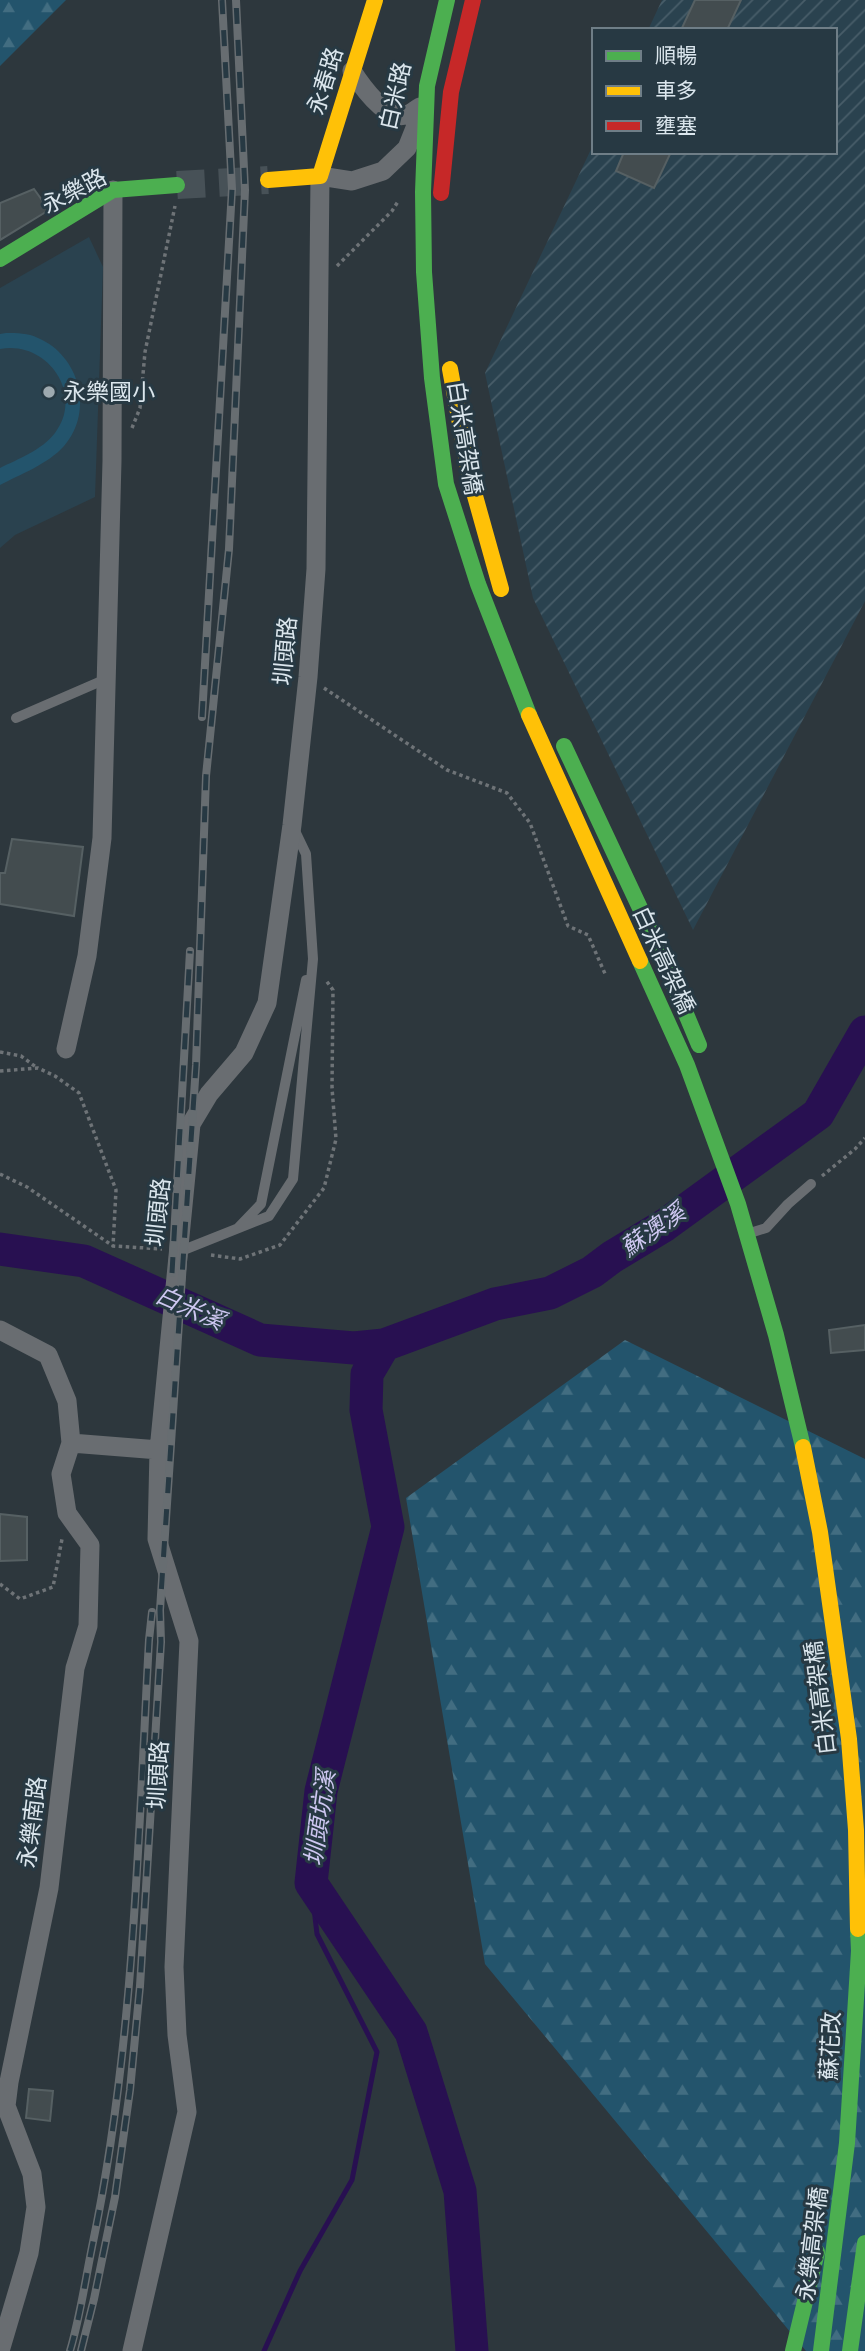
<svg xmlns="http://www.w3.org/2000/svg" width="865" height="2351" font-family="Bitter,'Noto Sans TC',serif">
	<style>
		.built { fill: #2a424f }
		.industrial { fill: url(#industrial-furrows) }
		.forest { fill: url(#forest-firs) }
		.pitch { fill: #23546c }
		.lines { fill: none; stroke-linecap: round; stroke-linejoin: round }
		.stream { stroke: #281051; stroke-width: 5 }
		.river { stroke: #281051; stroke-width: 33 }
		.building { fill: #434c4f; stroke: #566063; stroke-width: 2 }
		.secondary-tunnel { stroke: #475157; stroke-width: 28; stroke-dasharray: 28 14; stroke-linecap: butt }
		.path { stroke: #6e7377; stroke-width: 3.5; stroke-dasharray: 3.5 3.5; stroke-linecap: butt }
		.lane { stroke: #696d71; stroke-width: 10 }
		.street { stroke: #696d71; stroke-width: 19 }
		.fast { stroke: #4caf50; stroke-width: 16 }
		.slow { stroke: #ffc107; stroke-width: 16 }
		.jam { stroke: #c62828; stroke-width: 16 }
		.rail-casing { stroke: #676d71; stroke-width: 8 }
		.rail { stroke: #273943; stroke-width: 5; stroke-dasharray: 16; stroke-linecap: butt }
		.poi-dot { fill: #9ea9af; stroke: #273943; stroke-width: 2.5 }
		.labels { text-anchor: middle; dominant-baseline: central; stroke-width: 6; stroke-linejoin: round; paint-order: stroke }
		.street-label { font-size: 23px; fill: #dbe6ed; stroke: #273943 }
		.poi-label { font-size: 23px; fill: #dbe6ed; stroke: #273943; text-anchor: start }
		.water-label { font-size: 24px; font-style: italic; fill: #cec7f1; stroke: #273943 }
	</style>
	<defs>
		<pattern id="industrial-furrows" width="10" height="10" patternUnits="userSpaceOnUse" patternTransform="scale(1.75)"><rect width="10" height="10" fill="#2a424f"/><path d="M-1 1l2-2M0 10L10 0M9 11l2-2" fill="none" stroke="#485d69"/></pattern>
		<pattern id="forest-firs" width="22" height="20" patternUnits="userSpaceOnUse" patternTransform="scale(1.75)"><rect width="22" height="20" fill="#23546c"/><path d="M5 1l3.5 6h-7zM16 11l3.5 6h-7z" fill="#426d81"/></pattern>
	</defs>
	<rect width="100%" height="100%" fill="#2d373d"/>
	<path class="built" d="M89 237 103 267 95 497 15 535 0 548V288Z"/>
	<path class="industrial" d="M662 0H865V601L693 930 533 598 485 373 594 143V152H835V30H648Z"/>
	<path class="forest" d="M0 0H66L0 66Z
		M625 1340 865 1459V2351H806L485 1964 406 1498Z"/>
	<path class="pitch" d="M6 333C17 333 28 333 38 338 79 355 95 411 64 446 48 464 21 474 0 485V468C18 459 42 450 55 433 85 394 47 340 0 349V334Z"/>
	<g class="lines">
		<path class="stream" d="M264 2351 300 2271 352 2180 377 2052 317 1934 311 1883"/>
		<path class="river" d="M0 1249 84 1261 260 1340 354 1348 384 1345 495 1304 550 1293 592 1272 612 1257 665 1225 818 1114 865 1032
			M384 1345 367 1374 366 1410 388 1527 321 1791 311 1883 411 2032 460 2191 472 2351"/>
	</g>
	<path class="building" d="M695 0H741L727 30H681Z
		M624 152H671L654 188 616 171Z
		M34 189 49 210 0 240V203Z
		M12 839 83 847 74 916 0 904V873H5Z
		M865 1325V1350L831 1353 829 1330Z
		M0 1514 27 1517V1560L0 1561Z
		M29 2089 53 2091 50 2121 26 2118Z"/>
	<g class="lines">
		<path class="secondary-tunnel" d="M177 185 268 180"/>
		<path class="path" d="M337 266 392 211 399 200
			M132 428 140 408 145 352 175 206
			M324 688 447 770 507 793 530 823 568 926 588 935 606 976
			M0 1052 21 1056 36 1067
			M0 1071 38 1068 55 1076 79 1093 116 1190 113 1246
			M0 1174 27 1187 113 1246 162 1249
			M822 1176 855 1149 865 1138
			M211 1255 240 1259 280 1245 324 1188 336 1139 332 1088 333 990 325 979
			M0 1584 20 1599 53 1587 62 1539"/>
		<path class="lane" d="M16 718 106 679
			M238 1228 261 1204 306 980
			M750 1233 766 1228 788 1204 811 1184
			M181 1251 269 1216 293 1179 313 959 306 854 295 831"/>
		<path class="street" d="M352 71C361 85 386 121 406 115 411 114 416 109 420 107
			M66 1049 87 956 102 838 112 461 113 190
			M0 1330 48 1355 67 1401 71 1443 61 1474 67 1513 90 1545 88 1626 75 1668 49 1888 9 2082 6 2106 32 2174 36 2207 29 2253 0 2351
			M71 1443 159 1450
			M132 2351 187 2112 177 2035 174 1967 189 1641 157 1539 159 1450 191 1124 209 1094 244 1053 267 1003 292 825 308 677 316 569 320 176 352 181 383 171 407 148 419 118"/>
		<path class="fast" d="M447 0 427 86 423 192 424 272 432 378 446 484 478 584 529 715
			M0 259 113 190 177 185
			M564 746 655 940 699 1045
			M640 961 687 1065 738 1204 776 1335 803 1447
			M793 2351 817 2252
			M821 2351 847 2143 859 1951 858 1929
			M850 2351 865 2243"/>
		<path class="slow" d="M268 180 320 176 375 0
			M450 369 470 478 501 589
			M529 715 640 961
			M803 1447 820 1532 849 1739 856 1830 858 1929"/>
		<path class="jam" d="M441 193 451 92 473 0"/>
		<defs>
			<path id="rail" d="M202 717 232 189 222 0
				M172 1273 190 951
				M70 2351C80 2317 85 2282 92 2247 134 2048 138 1842 149 1640L152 1612
				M81 2351 94 2299 115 2197 130 2090 140 1986 161 1642 160 1610 196 1065 206 776 229 549 245 190 236 0"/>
		</defs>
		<use href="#rail" class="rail-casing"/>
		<use href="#rail" class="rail"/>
	</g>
	<circle class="poi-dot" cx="49" cy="392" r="7"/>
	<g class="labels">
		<g class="street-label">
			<text transform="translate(325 81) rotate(-73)">永春路</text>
			<text transform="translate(395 96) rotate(-77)">白米路</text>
			<text transform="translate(74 191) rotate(-28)">永樂路</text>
			<text transform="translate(465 438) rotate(81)">白米高架橋</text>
			<text transform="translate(285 651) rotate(-85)">圳頭路</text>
			<text transform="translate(664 960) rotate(65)">白米高架橋</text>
			<text transform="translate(158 1212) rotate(-84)">圳頭路</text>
			<text transform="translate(820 1698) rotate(-97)">白米高架橋</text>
			<text transform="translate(158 1775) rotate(-87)">圳頭路</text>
			<text transform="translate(32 1822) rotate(-83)">永樂南路</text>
			<text transform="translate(830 2046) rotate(-87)">蘇花改</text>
			<text transform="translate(812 2244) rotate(-83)">永樂高架橋</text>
		</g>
		<g class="poi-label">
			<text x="63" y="392">永樂國小</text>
		</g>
		<g class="water-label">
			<text transform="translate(653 1230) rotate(-35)">蘇澳溪</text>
			<text transform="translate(190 1308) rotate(24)">白米溪</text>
			<text transform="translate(320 1818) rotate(-82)">圳頭坑溪</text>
		</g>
	</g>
	<rect x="592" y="28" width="245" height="126" fill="#273943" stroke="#6f7e87" stroke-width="2"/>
	<rect x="606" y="51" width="35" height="10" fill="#4caf50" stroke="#6f7e87" stroke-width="2"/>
	<text x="655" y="63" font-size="21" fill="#dbe6ed">順暢</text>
	<rect x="606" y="86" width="35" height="10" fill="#ffc107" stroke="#6f7e87" stroke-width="2"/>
	<text x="655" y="98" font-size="21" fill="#dbe6ed">車多</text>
	<rect x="606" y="121" width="35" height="10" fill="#c62828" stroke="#6f7e87" stroke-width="2"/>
	<text x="655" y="133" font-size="21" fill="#dbe6ed">壅塞</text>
</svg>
